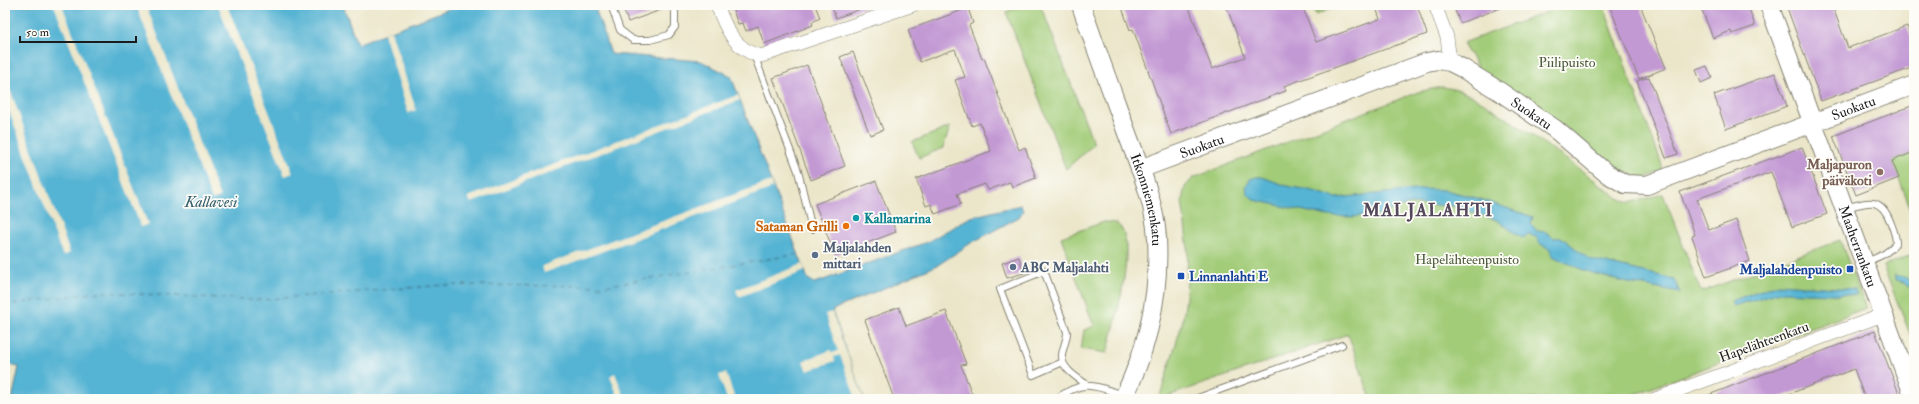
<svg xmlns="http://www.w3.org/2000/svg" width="1919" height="404" font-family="'IM FELL Double Pica',serif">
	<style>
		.green { fill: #a2cc78; stroke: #5f744a }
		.water { fill: #55b3d3; stroke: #386878 }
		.pier { fill: #ebe6c9 }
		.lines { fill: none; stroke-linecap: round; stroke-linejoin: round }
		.ferry { stroke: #36606e; stroke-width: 1; stroke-dasharray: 5 4; stroke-linecap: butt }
		.building { fill: #c399d4 }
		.lane-casing { stroke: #848172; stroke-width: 8 }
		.street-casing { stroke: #848172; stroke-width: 14 }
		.secondary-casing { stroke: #848172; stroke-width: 20 }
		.lane { stroke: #fff; stroke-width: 6 }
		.street { stroke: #fff; stroke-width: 13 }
		.secondary { stroke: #fff; stroke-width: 18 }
		.education-dot { fill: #8d6e63; stroke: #fdfcf7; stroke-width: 1.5 }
		.culture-dot { fill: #0f9aa8; stroke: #fdfcf7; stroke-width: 1.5 }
		.food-dot { fill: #e8710a; stroke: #fdfcf7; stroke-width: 1.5 }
		.service-dot { fill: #5c6f8a; stroke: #fdfcf7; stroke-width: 1.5 }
		.transit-dot { fill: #1a4fb4; stroke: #fdfcf7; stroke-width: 1.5 }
		.labels { text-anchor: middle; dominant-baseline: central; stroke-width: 3.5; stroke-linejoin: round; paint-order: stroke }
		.park-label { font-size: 14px; fill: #4b5a3c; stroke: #fdfcf7 }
		.street-label { font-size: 14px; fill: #1c1c1c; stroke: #fdfcf7 }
		.education-label { font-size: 14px; font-weight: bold; fill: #785e54; stroke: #fdfcf7; text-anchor: end }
		.culture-label { font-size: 14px; font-weight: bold; fill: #0d838f; stroke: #fdfcf7; text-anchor: start }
		.food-label { font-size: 14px; font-weight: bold; fill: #c56008; stroke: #fdfcf7; text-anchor: end }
		.service-label { font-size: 14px; font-weight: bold; fill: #4e5e75; stroke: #fdfcf7; text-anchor: start }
		.transit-label { font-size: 14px; font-weight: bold; fill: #164399; stroke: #fdfcf7; text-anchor: end }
		.water-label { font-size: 15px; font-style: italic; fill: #36606e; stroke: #fdfcf7 }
		.district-label { font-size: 18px; font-weight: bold; letter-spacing: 1px; fill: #56485c; stroke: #fdfcf7 }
	</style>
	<rect width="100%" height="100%" fill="#fdfcf7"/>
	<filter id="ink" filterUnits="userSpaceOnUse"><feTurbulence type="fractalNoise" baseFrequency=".025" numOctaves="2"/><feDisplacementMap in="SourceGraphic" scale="8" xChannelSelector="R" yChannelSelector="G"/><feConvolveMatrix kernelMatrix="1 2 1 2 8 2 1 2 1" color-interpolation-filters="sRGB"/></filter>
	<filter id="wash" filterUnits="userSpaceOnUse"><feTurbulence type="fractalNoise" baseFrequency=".012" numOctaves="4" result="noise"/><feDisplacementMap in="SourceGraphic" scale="16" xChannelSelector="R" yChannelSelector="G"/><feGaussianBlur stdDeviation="0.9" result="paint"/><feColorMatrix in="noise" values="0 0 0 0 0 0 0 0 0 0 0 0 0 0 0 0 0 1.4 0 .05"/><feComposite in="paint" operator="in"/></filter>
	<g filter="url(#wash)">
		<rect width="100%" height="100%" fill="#ebe6c9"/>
		<path class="green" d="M1018 5H1038L1043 11 1094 144 1066 169 1006 12 1018 7Z
			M1312 5H1334L1335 7 1316 15Z
			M1566 5H1603L1662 165V171L1645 178 1624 172 1520 95 1480 71 1463 43Z
			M1442 87C1470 90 1491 108 1514 123 1550 147 1584 172 1618 198L1629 203 1663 194 1701 292 1840 240 1866 308 1622 399H1371L1348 334 1159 399 1182 324 1186 298 1188 249 1182 200 1185 187 1193 178 1418 92Z
			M950 127 943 148 919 158 912 142Z
			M1914 152V217L1892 161Z
			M1104 222C1110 222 1117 222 1121 228 1136 248 1114 329 1107 353L1081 349 1084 330 1094 326 1061 237Z
			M1914 254V344L1883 266Z"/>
		<path class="water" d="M5 5H343L357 44 459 5H594L611 54 701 61 731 76 808 279 815 283 927 242 971 217 1021 205 1023 211 1019 217 971 243 938 265 837 308 832 311 864 399H12L19 367 5 364Z
			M1256 177H1262L1287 186 1314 191 1336 198 1424 189 1445 190 1477 198 1533 217 1531 224 1537 231 1546 232 1554 238 1561 237 1589 259 1674 279 1680 293 1623 282 1583 270 1552 256 1550 249 1540 244 1536 237 1529 235 1522 238 1497 220 1454 206 1410 204 1380 214 1352 217 1328 216 1254 200 1247 193 1246 186 1250 179Z
			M1894 275C1909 278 1914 279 1914 295 1909 285 1907 282 1896 280Z
			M1778 284 1855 289 1857 295 1780 292 1733 306 1731 301Z"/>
		<path class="pier" d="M54 5H62L148 224 141 227Z
			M136 5H146L220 197 212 200Z
			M218 5H227L293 173 285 176Z
			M391 31 416 110 408 113 384 33Z
			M5 76 70 253 63 256 5 100Z
			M738 95 740 100 471 203 468 197Z
			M771 181 773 188 544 273 542 266Z
			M803 264 805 271 739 297 736 290Z
			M832 312 864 399H856L840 355 834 357 835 361 807 371 803 361 831 350 832 353 838 351 825 314Z
			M615 373 625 399H619L610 376Z
			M726 373 735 399H727L719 375Z"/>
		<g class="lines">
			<path class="ferry" d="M5 305 100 292 256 300 444 285 604 286 799 254"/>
		</g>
		<g id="blocks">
			<path class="building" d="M622 5H669V7L628 22Z
				M731 5H815L820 18 812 22 813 25 764 44 758 26 746 31 743 23 738 24Z
				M831 5H868L869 6 836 18Z
				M1121 5H1188L1212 69 1245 57 1226 5H1302L1316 42 1380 19 1375 5H1417L1427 34 1284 86 1286 91 1171 134 1133 29 1130 30Z
				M1453 5H1505L1506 6 1460 23Z
				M1609 5H1640L1666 68 1639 79Z
				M1700 5H1748L1755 26 1732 34 1731 31 1713 38Z
				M1786 5H1832L1848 48 1907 26 1914 46V67L1821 101Z
				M968 8 973 23 969 25 982 59 984 58 1019 150 1025 147 1036 178 1012 187 1010 182 988 190 985 184 957 194 961 204 935 214 931 204 926 206 916 179 991 151 980 123 972 126 955 80 965 77 955 49 920 62 908 30Z
				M853 52 883 130 870 135 840 57Z
				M807 65 845 166 811 180 773 78Z
				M1707 66 1712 78 1701 83 1696 70Z
				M1775 73 1787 106 1726 129 1714 95Z
				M1649 77 1678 154 1666 158 1637 81Z
				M1914 105V152L1892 161 1899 178 1856 195 1833 136Z
				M1802 147 1827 214 1792 227 1771 172 1697 199 1709 230 1736 220 1750 261 1706 277 1692 236 1695 235 1680 192Z
				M876 181 896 232 835 255 815 204Z
				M1019 257 1024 273 1007 278 1002 263Z
				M899 307 906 326 946 311 966 364 961 365 974 399H894L865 320Z
				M1875 331 1901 399H1865L1854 369 1776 399H1698Z"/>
		</g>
	</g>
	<g filter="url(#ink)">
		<use href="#blocks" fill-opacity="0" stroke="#848172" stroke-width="1"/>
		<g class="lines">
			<defs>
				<path id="lane" d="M611 5 620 30 633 40H650L669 35 675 27V12L673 5
					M754 55 798 171 812 229
					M1846 208C1868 202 1880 196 1890 221 1893 229 1896 235 1896 243 1888 254 1878 257 1866 262
					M1063 362 1033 375 1000 289 1044 271 1067 332C1067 340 1063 347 1062 355 1061 368 1076 377 1086 384
					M1056 399C1084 379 1093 385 1123 395
					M1195 399 1342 345"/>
				<path id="street" d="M717 5C725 27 735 51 761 56L913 5
					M1435 5 1447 37 1450 62
					M1655 399 1883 315"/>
				<g id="secondary">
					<path id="s1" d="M1081 5C1096 49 1112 92 1128 136 1140 168 1155 203 1157 238 1160 294 1148 348 1123 399"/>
					<path id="s2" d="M1769 5 1914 397"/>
					<path id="s3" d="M1140 169 1427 62 1438 60 1450 62 1462 68 1499 91 1555 129 1606 173 1625 184 1647 185 1914 85"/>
				</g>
			</defs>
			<use href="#lane" class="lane-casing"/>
			<use href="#street" class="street-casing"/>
			<use href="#secondary" class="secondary-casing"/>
			<use href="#lane" class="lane"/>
			<use href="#street" class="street"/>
			<use href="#secondary" class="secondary"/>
		</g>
	</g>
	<circle class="education-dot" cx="1880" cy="172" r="4"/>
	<circle class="culture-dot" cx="856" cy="218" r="4"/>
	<circle class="food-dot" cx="846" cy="226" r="4"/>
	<g class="service-dot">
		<circle cx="815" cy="255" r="4"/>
		<circle cx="1013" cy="267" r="4"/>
	</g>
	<g class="transit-dot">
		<rect x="1846" y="265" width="8" height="8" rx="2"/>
		<rect x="1177" y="272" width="8" height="8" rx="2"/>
	</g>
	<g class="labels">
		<g class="park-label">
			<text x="1567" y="62">Piilipuisto</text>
			<text x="1467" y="259">Hapelähteenpuisto</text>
		</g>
		<g class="street-label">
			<text stroke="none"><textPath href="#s3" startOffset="786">Suokatu</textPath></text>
			<text stroke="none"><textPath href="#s3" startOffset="426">Suokatu</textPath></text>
			<text stroke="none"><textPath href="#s3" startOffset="66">Suokatu</textPath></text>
			<text stroke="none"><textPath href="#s1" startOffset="206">Itkonniemenkatu</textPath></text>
			<text stroke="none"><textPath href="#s2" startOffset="257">Maaherrankatu</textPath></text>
			<text transform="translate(1764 342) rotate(-20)">Hapelähteenkatu</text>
		</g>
		<g class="education-label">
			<text x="1872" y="164">Maljapuron<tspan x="1872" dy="16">päiväkoti</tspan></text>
		</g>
		<g class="culture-label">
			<text x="864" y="218">Kallamarina</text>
		</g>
		<g class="food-label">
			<text x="838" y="226">Sataman Grilli</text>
		</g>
		<g class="service-label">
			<text x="823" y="247">Maljalahden<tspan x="823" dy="16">mittari</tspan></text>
			<text x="1021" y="267">ABC Maljalahti</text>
		</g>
		<g class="transit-label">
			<text x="1842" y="269">Maljalahdenpuisto</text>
			<text x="1189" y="276" text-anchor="start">Linnanlahti E</text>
		</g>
		<g class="water-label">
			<text x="211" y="202">Kallavesi</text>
		</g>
		<g class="district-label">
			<text x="1428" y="210">MALJALAHTI</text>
		</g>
	</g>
	<rect width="1919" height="404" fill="none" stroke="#fdfcf7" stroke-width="20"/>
	<path d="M20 36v6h116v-6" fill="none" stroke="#1c1c1c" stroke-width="2"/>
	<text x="26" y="36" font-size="12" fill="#1c1c1c" stroke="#fdfcf7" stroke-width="3" paint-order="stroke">50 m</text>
</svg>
